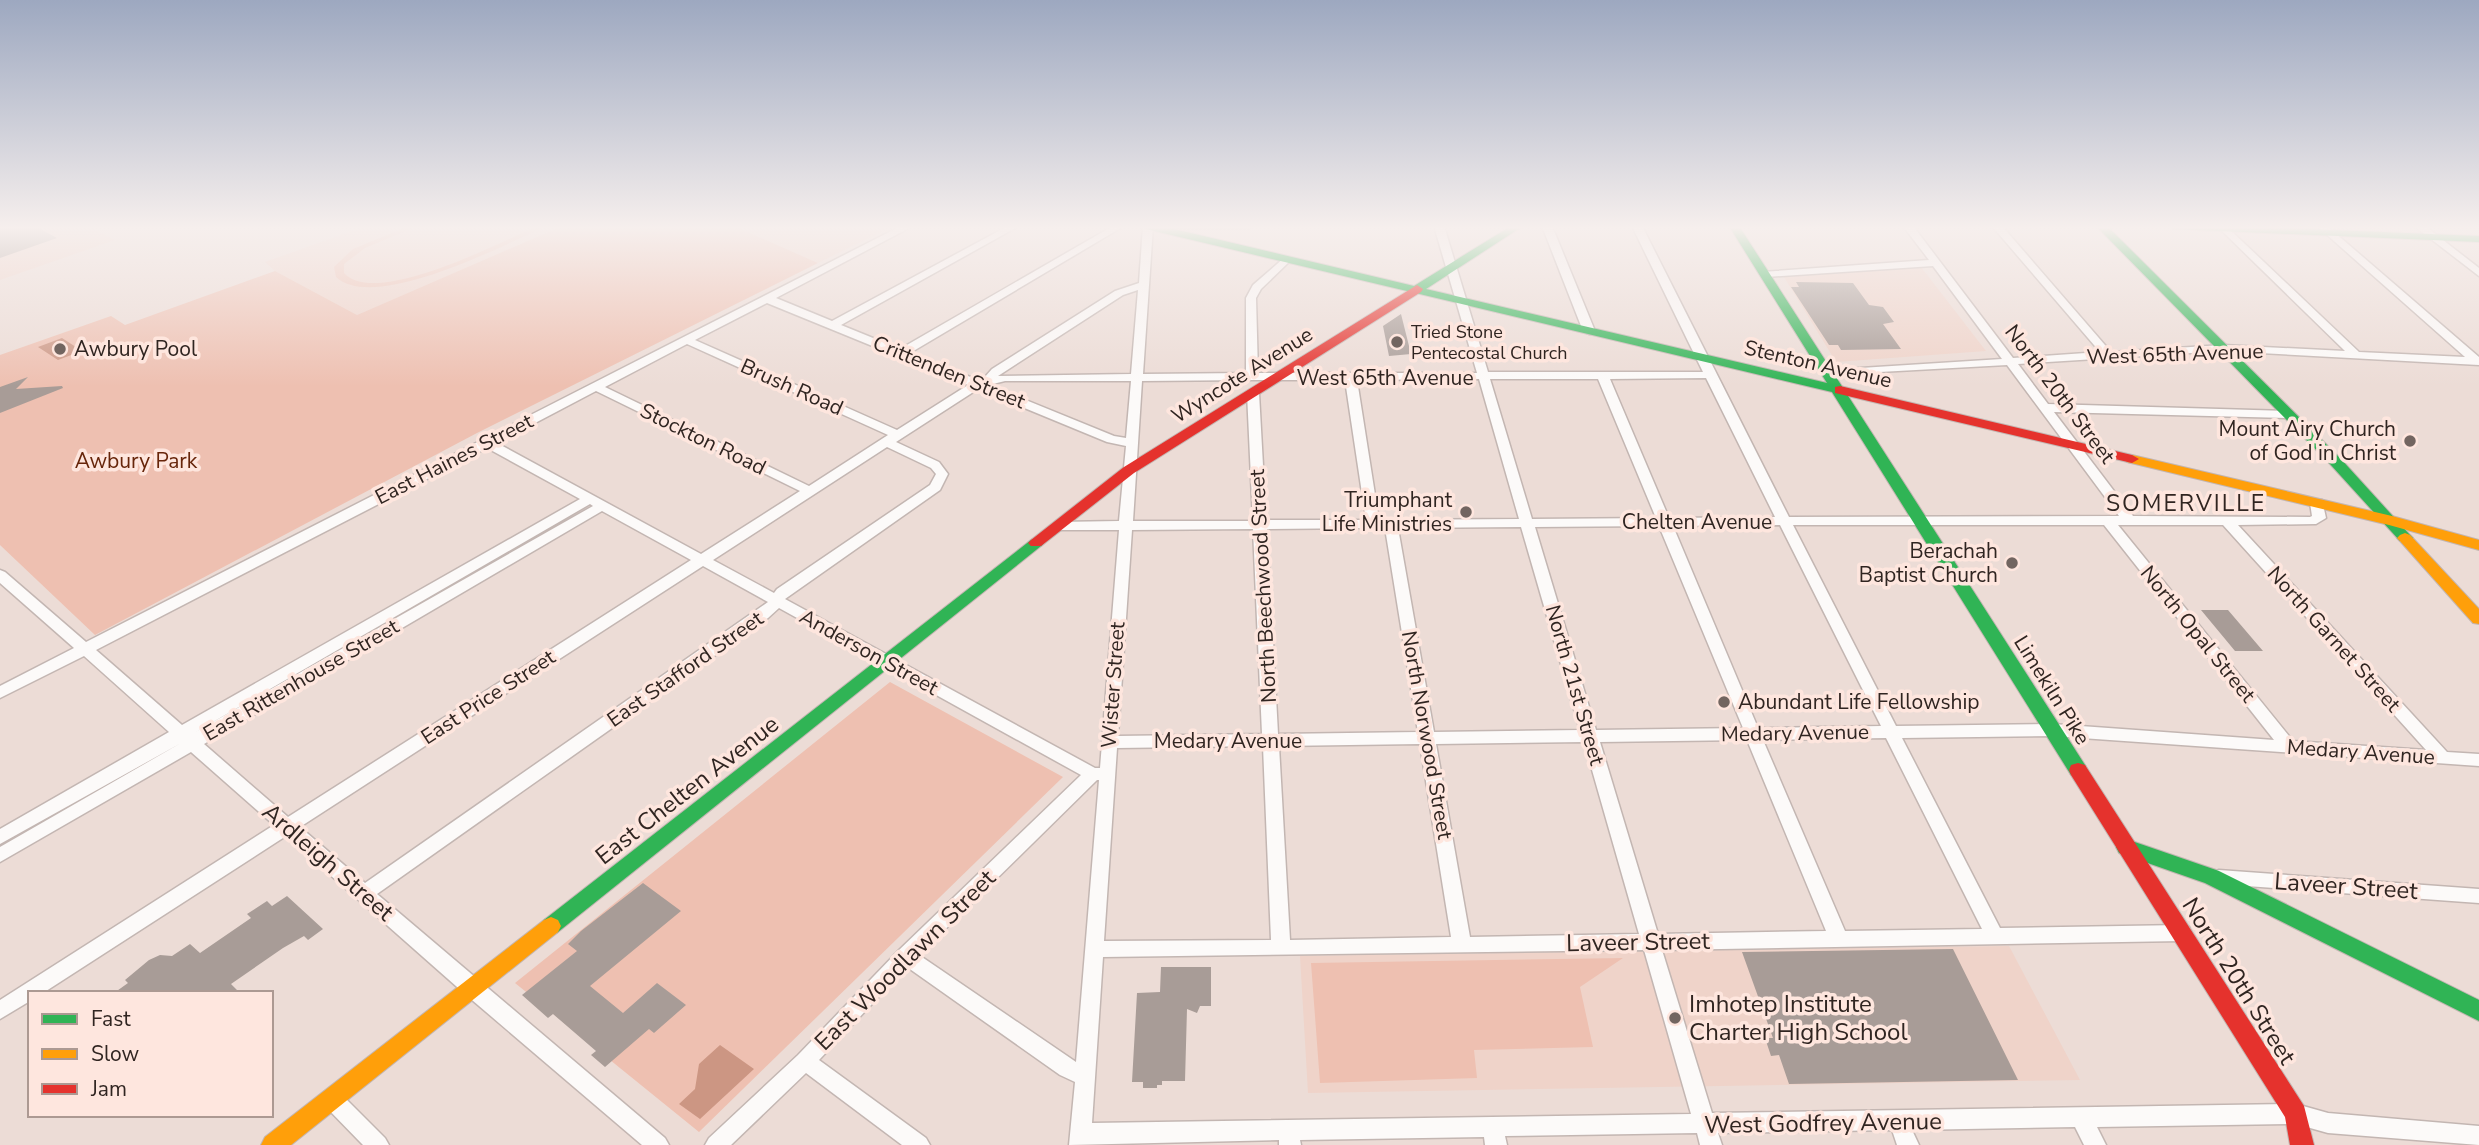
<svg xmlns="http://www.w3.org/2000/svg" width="2479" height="1145" font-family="'Nunito Sans',sans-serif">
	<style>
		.built { fill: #efd3c9 }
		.green { fill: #eec0b1 }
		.water { fill: #cc9683 }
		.building { fill: #a89c97 }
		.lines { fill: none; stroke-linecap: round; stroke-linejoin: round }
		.street-casing { stroke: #c3b6b2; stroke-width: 3 }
		.fast-casing { stroke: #c3b6b2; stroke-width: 2 }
		.slow-casing { stroke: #c3b6b2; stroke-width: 2 }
		.jam-casing { stroke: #c3b6b2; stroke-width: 2 }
		.street { fill: #fcfaf9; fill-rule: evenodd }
		.fast { fill: #30b455; fill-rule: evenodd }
		.slow { fill: #ff9f0a; fill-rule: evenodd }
		.jam { fill: #e5322d; fill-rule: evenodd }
		.poi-dot { fill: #726560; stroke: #fee6de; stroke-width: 2.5 }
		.labels { text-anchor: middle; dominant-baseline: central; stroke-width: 7; stroke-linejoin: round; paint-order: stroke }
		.far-poi-label { font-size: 18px; fill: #302521; stroke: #fee6de; text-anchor: start }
		.poi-label { font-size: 21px; fill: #302521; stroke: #fee6de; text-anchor: end }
		.street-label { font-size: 21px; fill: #302521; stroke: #fee6de }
		.park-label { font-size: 21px; fill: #67250a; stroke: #fee6de }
		.neighbourhood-label { font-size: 23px; letter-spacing: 2px; fill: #302521; stroke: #fee6de }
		.near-street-label { font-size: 24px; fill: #302521; stroke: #fee6de }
		.near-poi-label { font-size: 24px; fill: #302521; stroke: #fee6de; text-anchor: start }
	</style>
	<rect width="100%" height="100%" fill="#ecdcd6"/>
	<path class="built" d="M0 226H88L115 240 0 280Z
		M366 226H562L357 315 275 271 265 262Z
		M734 226H893L818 263Z
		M1921 267 1986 351 1836 362 1784 277Z
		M2009 946 2080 1080 1308 1093 1300 956Z"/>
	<path class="green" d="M409 226H418L365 248 344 264V273C375 308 501 242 537 226H547C505 244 375 313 336 277L334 267 353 249Z
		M562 226H734L818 263 477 433 95 635 0 545V355L111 316 125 325 275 271 357 315Z
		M890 682 1063 777 699 1132 515 983Z
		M1623 958 1580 987 1593 1047 1474 1050 1477 1078 1320 1083 1311 963Z"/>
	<path class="water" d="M62 338 82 351 58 360 38 347Z
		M720 1045 754 1069 700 1119 679 1104 695 1089 699 1064Z"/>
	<path class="building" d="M0 226H35L57 238 0 258Z
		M1796 282 1853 283 1869 305 1883 307 1894 322 1883 324 1901 349 1841 350 1838 345H1829L1791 287H1799Z
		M1401 314 1411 354 1389 356 1383 326Z
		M28 377 16 389 62 386 63 388 0 413V387Z
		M2201 610H2228L2263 651H2235Z
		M643 883 681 911 590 986 623 1013 657 983 686 1005 654 1033 649 1029 605 1067 591 1055 596 1051 553 1014 548 1018 522 995 577 951 568 944 581 931Z
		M287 896 323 929 308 940 304 936 283 948 231 984 240 993H114L128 983 125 980 149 960 160 955 172 956 190 944 200 953 251 918 247 914 267 901 272 906Z
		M1953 949 2018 1080 1789 1084 1779 1055 1771 1056 1765 1038H1773L1742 952Z
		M1161 967H1211V1006H1200L1197 1013 1187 1009 1185 1081H1162V1085H1157V1088H1143V1082H1132L1137 993 1160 992Z"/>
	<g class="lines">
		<defs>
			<path id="street" d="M901 226H913L776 298 832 321 1008 226H1019L841 325 900 349 1113 226H1124L910 353 978 380 983 379 992 369 1115 291 1139 283 1143 226H1153L1143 374 1246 373V298L1253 285 1285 257 1290 260 1289 262 1261 289 1256 298 1258 373H1477L1434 226H1444L1488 372H1703L1632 226H1642L1789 517 2119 516 2007 365 1825 375 1823 373 1829 370 2002 359 1933 266 1766 277 1762 276V272L1929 260 1903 226H1913L2013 358 2100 352 1992 226H2002L2111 352 2223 345 2345 351 2219 228 2226 226 2359 352 2465 357 2317 226H2327L2479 357V365L2223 351 2018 364 2048 404 2291 411 2293 414 2287 418 2054 412 2133 516 2310 517 2312 516 2310 503 2312 500H2322L2326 518 2316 524 2238 525 2447 752 2479 754V766L2053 736 1902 738 2000 928 2182 925 2189 927 2191 933 2189 939 2182 941 1662 950 1712 1113 2296 1104 2328 1113 2479 1126V1145L2328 1133 2296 1124 2097 1127 2106 1145H2084L2075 1127 1912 1130 1919 1145H1897L1892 1130 1718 1133 1722 1145H1700L1697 1133 1505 1136 1507 1145H1485L1484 1137 1300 1140 1301 1145H1279V1140L1069 1145 1075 1082 1060 1075 907 967 819 1060 926 1138 930 1145H902L806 1073 731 1145H705L709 1138 798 1055 899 950 1081 775 779 608 768 618 377 894 665 1138 669 1145H642L465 994 286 836 43 993H30V1001L0 1019V1000L274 825 191 752 0 862V847L181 743 0 844V829L169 732 84 656 0 698V686L74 648 0 583V570L5 572 86 642ZM1138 290 1131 374 998 376 1123 295ZM767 303 968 385 897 430 695 340ZM687 344 888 435 809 486 605 387ZM1706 378 1775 517 1669 518 1610 379ZM1479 379 1519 519 1379 520 1357 380ZM1490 379H1598L1656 518 1532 519ZM1252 380H1345L1366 520H1266L1259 393 1253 389 1247 393 1253 521H1133L1142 381ZM1005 381H1131L1126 438 1114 436 989 385ZM978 389 1107 442 1126 446 1119 521 1059 522 1052 526 1059 530H1119L1100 768H1095L785 599 940 490 948 474 939 462 896 442ZM596 391 800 491 701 554 497 443ZM887 447 931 468 936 474 930 485 777 589 774 593 713 560ZM487 448 580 499 182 725 96 650ZM590 504 593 506 192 734ZM602 511 691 560 288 817 204 744ZM1780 525 1881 726 1758 728 1673 526ZM1793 525H2104L2274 740 2053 724 1896 726ZM2118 525H2223L2426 750 2293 741ZM1659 526 1743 728 1596 730 1535 527ZM1521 527 1580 730 1434 732 1398 528ZM1368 528H1385L1418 732 1278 734 1267 529ZM1253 529 1262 734 1118 736 1132 530ZM703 566 768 602 365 883 300 827ZM1886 738 1982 929 1845 931 1763 740ZM1747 740 1826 931 1658 934 1600 742ZM1584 742 1639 934 1470 937 1436 744ZM1420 744 1451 937 1290 940 1279 746ZM1263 746 1271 940 1104 941 1117 748ZM1097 780H1099L1076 1062 919 955ZM1644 950 1691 1114 1092 1123 1103 957Z
				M1542 226H1552L1595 331 1593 333 1589 334 1583 331Z
				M2414 226H2425L2479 268V276Z
				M2219 870 2479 889V903L2219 884 2213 882 2210 877 2213 872Z
				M332 1089 339 1092 385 1138 389 1145H363L325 1106 322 1099 325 1092Z"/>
			<path id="fast" d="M1141 226H1254L1249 229H1174L1414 286 1511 226H1523L1426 289 1827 383 1729 226H1739L2085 765 2087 770 2085 775 2078 777 2071 775 1832 392 1146 229Z
				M2096 226H2107L2340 458 2410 535 2413 538 2410 541H2400L2330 464Z
				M2168 226H2241L2479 236V242L2173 229Z
				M1036 538 1041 540 1044 543 1041 546 558 932 551 935 544 932 541 926 544 920 1031 540Z
				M2126 839 2219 871 2479 1000V1021L2205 883 2119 853 2116 847 2119 841Z"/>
			<path id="slow" d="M2132 455 2392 516 2479 540V550L2389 525 2127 462 2125 459Z
				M2405 533 2410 535 2479 609V624L2473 623 2400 541 2397 538 2400 535Z
				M551 917 558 920 561 926 558 932 291 1145H261L265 1137 544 920Z"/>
			<path id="jam" d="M1417 285 1423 289 1421 292 1134 473 1041 546H1031L1028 543 1031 540 1124 467Z
				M1840 386 2132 455 2139 459 2132 463 1835 393V387Z
				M2078 763 2085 765 2304 1106 2314 1145H2290L2285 1117 2071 775 2069 770 2071 765Z"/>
		</defs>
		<use href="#street" class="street-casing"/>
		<use href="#fast" class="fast-casing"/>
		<use href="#slow" class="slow-casing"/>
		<use href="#jam" class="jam-casing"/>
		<use href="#street" class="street"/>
		<use href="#fast" class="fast"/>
		<use href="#slow" class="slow"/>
		<use href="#jam" class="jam"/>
	</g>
	<linearGradient id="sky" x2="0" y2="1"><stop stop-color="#9da8c0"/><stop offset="0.59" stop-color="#f6efed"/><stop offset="1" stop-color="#f6efed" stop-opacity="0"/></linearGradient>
	<rect width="2479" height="386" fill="url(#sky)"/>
	<g class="poi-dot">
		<circle cx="1397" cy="342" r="7"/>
		<circle cx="60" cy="349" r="7"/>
		<circle cx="2410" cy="441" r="7"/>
		<circle cx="1466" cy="512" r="7"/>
		<circle cx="2012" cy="563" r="7"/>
		<circle cx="1724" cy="702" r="7"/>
		<circle cx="1675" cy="1018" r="7"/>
	</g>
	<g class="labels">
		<g class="far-poi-label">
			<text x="1411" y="332">Tried Stone<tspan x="1411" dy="21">Pentecostal Church</tspan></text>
		</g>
		<g class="poi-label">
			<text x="74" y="349" text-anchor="start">Awbury Pool</text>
			<text x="2396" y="429">Mount Airy Church<tspan x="2396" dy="24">of God in Christ</tspan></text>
			<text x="1452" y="500">Triumphant<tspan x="1452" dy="24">Life Ministries</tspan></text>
			<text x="1998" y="551">Berachah<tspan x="1998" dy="24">Baptist Church</tspan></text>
			<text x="1738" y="702" text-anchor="start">Abundant Life Fellowship</text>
		</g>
		<g class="street-label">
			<text transform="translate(2175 354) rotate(-2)">West 65th Avenue</text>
			<text transform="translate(1818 364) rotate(13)">Stenton Avenue</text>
			<text transform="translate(949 372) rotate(22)">Crittenden Street</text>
			<text transform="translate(1242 375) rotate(-32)">Wyncote Avenue</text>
			<text x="1385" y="378">West 65th Avenue</text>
			<text transform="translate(792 387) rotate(24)">Brush Road</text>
			<text transform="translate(2060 394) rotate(53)">North 20th Street</text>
			<text transform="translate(703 439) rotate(26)">Stockton Road</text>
			<text transform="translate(454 459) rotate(-27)">East Haines Street</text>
			<text x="1697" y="522">Chelten Avenue</text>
			<text transform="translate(1263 586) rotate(-93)">North Beechwood Street</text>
			<text transform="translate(2198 634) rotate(51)">North Opal Street</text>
			<text transform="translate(2334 639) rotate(48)">North Garnet Street</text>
			<text transform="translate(869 652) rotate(29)">Anderson Street</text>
			<text transform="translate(685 669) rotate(-35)">East Stafford Street</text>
			<text transform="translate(301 680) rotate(-30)">East Rittenhouse Street</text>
			<text transform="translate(1113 685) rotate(-86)">Wister Street</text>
			<text transform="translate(1575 685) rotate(74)">North 21st Street</text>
			<text transform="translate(2052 690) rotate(58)">Limekiln Pike</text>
			<text transform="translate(488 697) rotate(-33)">East Price Street</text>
			<text transform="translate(1795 733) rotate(-1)">Medary Avenue</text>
			<text transform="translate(1427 735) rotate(80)">North Norwood Street</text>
			<text x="1228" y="741">Medary Avenue</text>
			<text transform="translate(2361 752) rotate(4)">Medary Avenue</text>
		</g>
		<g class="park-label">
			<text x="136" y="461">Awbury Park</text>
		</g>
		<g class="neighbourhood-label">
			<text x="2186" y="503">SOMERVILLE</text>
		</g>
		<g class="near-street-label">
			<text transform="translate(687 790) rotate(-38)">East Chelten Avenue</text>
			<text transform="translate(328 862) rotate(41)">Ardleigh Street</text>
			<text transform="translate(2346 886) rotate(4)">Laveer Street</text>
			<text transform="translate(1638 942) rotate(-1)">Laveer Street</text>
			<text transform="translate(905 960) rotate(-45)">East Woodlawn Street</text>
			<text transform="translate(2239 981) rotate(58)">North 20th Street</text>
			<text transform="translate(1823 1123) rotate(-1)">West Godfrey Avenue</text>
		</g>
		<g class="near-poi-label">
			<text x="1689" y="1004">Imhotep Institute<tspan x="1689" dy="28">Charter High School</tspan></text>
		</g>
	</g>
	<rect x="28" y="991" width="245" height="126" fill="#fee6de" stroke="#ac9992" stroke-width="2"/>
	<rect x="42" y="1014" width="35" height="10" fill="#30b455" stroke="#ac9992" stroke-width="2"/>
	<text x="91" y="1026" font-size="21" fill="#302521">Fast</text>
	<rect x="42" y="1049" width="35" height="10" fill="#ff9f0a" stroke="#ac9992" stroke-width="2"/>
	<text x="91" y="1061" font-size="21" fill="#302521">Slow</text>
	<rect x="42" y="1084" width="35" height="10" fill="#e5322d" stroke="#ac9992" stroke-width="2"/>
	<text x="91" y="1096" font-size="21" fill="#302521">Jam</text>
</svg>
